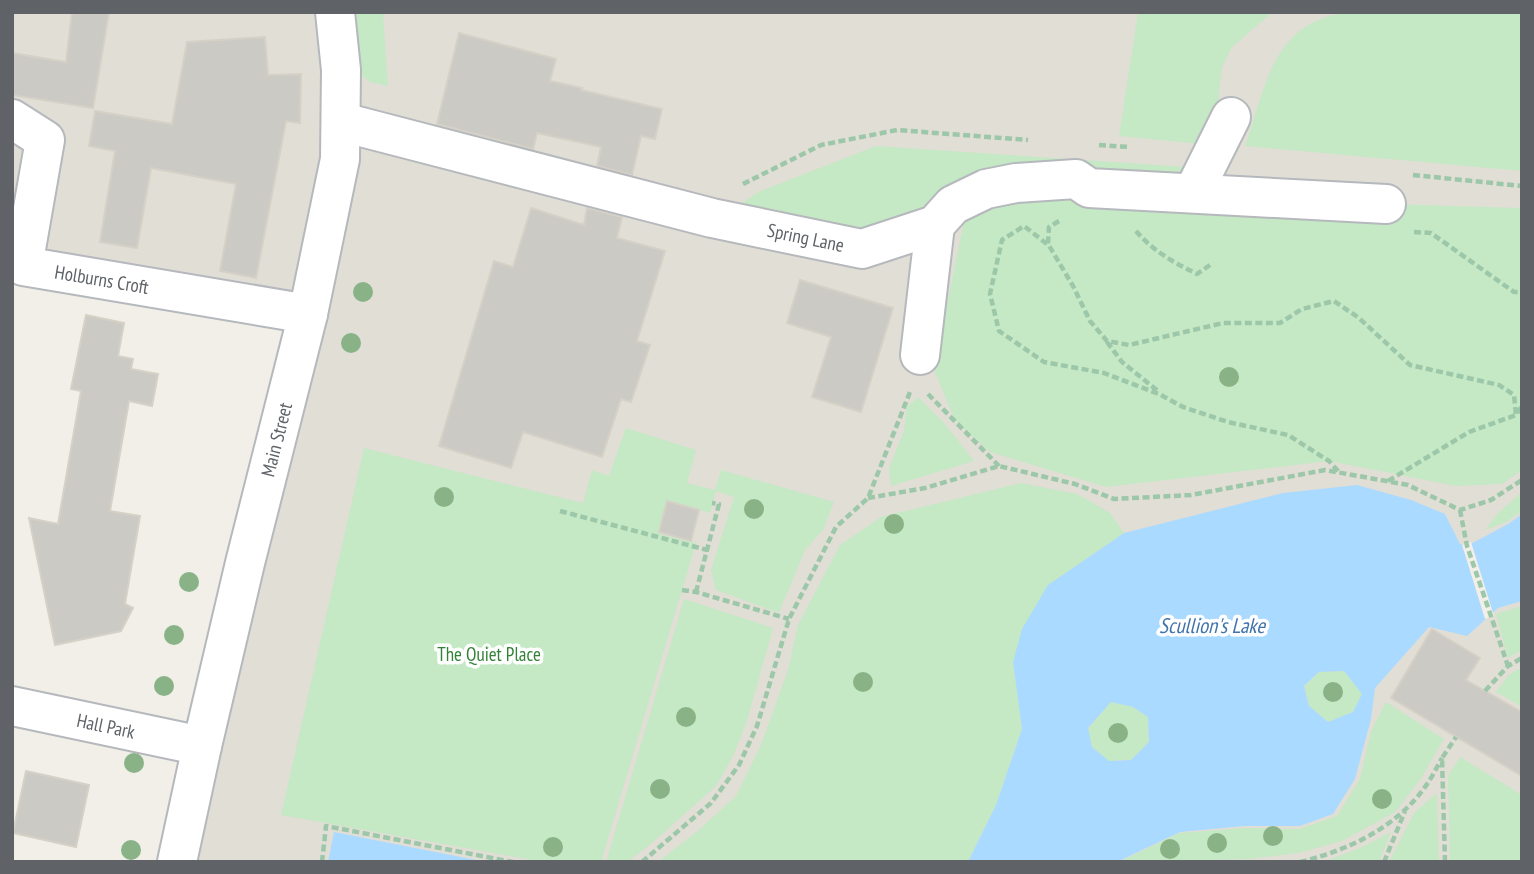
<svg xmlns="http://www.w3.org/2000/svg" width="1534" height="874" font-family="'PT Sans Narrow',sans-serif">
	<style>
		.education { fill: #e1ded6 }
		.green { fill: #c5e8c5 }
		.water { fill: #aadaff; fill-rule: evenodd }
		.pier { fill: #f1efe8 }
		.building { fill: #cccac5; stroke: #d6d1c6; stroke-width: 2 }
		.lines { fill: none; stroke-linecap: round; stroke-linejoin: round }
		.minor-casing { stroke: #b5b8bc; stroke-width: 42 }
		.path { stroke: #9cc7a9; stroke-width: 4.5; stroke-dasharray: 7 3.5; stroke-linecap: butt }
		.minor { stroke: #fff; stroke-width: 38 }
		.tree { fill: #89b387 }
		.labels { text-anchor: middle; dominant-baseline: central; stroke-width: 7; stroke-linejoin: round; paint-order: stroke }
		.street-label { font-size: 19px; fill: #5f6368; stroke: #fff }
		.park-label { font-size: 19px; fill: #348238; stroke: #fff }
		.water-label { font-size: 21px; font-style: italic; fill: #4174aa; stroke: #fff }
	</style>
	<rect width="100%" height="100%" fill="#f1efe8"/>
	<path class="education" d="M12 12H1522V862H177L308 314 12 266Z"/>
	<path class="green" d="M353 12H383L388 86 370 82 359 73Z
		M1138 12H1273L1232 47 1222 67 1217 112 1202 144 1119 136Z
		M1353 12H1522V171L1245 146C1263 97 1269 36 1326 17 1334 14 1345 14 1353 12Z
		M876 146 1187 167 1182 176 1386 204 1522 208V470L1502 484 1456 486 1329 461 1106 487 990 452 955 420 932 365 947 305 964 221 909 218 866 234 731 211 758 192Z
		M918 397 946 425 974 461 891 486 889 468 904 431 907 407Z
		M626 428 696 450 687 483 715 490 721 470 834 502 823 530 805 550 779 613 716 590 711 570 734 497 716 491 710 513 667 501 659 534 696 543 601 862H543L281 815 364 448 583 503 592 470 609 476Z
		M1021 483 1077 494 1110 513 1124 533 1048 585 1013 662 1022 729 996 805 968 862H658L700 829 736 796 761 745 788 670 798 625 840 545 881 517Z
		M1522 492V511L1506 522 1485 530 1497 514Z
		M684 599 773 628 746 724 733 756 716 786 652 843 627 862H606Z
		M1522 606V650L1508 658 1496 614Z
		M1522 667V707L1496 692 1509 675Z
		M1344 671 1363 694 1353 712 1328 722 1309 706 1304 687 1319 672Z
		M1111 701 1133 707 1148 717 1149 742 1131 760 1108 761 1092 747 1088 729Z
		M1386 702 1444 739 1420 780 1395 812 1342 841 1298 853 1249 859 1119 862 1179 833 1244 828 1299 829 1337 816 1360 779 1371 731Z
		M1460 757 1522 795V862H1450L1448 776Z
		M1437 793 1439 862H1389L1414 813Z
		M1391 832 1379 862H1323L1360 848Z"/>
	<path class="water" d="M1357 485 1411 500 1445 514 1460 544 1467 546 1508 524 1522 514V601L1498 608 1467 636 1429 627 1375 688 1371 719 1355 779 1333 814 1300 826H1245L1180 832 1117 862H968L996 805 1022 729 1013 662 1022 629 1048 585 1124 533 1283 493ZM1344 671 1362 694 1353 712 1328 722 1309 706 1304 686 1319 672ZM1111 702 1133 707 1148 717 1149 742 1131 760 1109 761 1092 747 1088 728Z
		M334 832 486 862H328Z"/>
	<path class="pier" d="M1471 542 1494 616 1485 619 1462 545Z"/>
	<path class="building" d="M72 12H109L93 108 12 95V53L66 62Z
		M459 33 556 59 550 81 582 88 581 90 662 109 655 139 641 136 632 175 597 166 601 147 537 133 533 149 437 124Z
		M265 37 268 75 301 74 300 123 286 121 256 278 220 271 236 184 151 168 137 248 100 242 115 151 89 146 95 111 172 124 187 42Z
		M531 208 584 225 587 208 622 217 617 238 665 251 637 341 650 345 631 402 621 399 602 457 523 432 511 468 439 446 494 261 513 267Z
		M800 280 893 308 861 412 812 397 831 337 787 323Z
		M86 315 124 323 118 356 133 359 131 369 158 374 152 406 129 401 110 511 140 516 125 604 133 608 121 631 55 645 29 518 58 524 81 391 71 389Z
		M667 501 699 510 691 541 659 532Z
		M1432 629 1480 658 1466 680 1522 712V776L1391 698Z
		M26 771 89 785 76 847 13 833Z"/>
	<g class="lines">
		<defs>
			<g id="minor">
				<path id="s1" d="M12 119 45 140 23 266 308 314"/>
				<path id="s2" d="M342 122 712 218 862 249 935 225 953 205 986 189 1016 183 1076 179 1089 188 1386 204"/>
				<path d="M1193 193 1231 117"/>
				<path d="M920 355 935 225"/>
				<path id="s3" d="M12 706 202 746"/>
				<path id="s4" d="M177 862 202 746 245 563 308 314 340 159 341 70 335 12"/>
			</g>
		</defs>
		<use href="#minor" class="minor-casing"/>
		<path class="path" d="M1099 145 1129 147
			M1413 175 1522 186
			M743 184 821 145 897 130 1028 140
			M1059 221 1049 227 1048 244 1073 286 1090 321 1107 341 1129 345 1223 323H1280L1302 309 1334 301 1359 318 1410 365 1499 385 1514 395 1516 415 1522 406
			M1136 231C1153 251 1173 262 1197 274L1210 265
			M1414 232 1431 233 1514 292H1522
			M1047 244 1024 226 1002 240 990 294 999 331 1044 362 1104 373 1159 394 1183 407 1228 422 1288 435 1329 461 1339 472
			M1107 342 1122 362 1158 391
			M928 394 999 466
			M1388 481 1469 432 1516 415
			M868 498 925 488 999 466 1075 484 1114 499 1191 495 1325 470 1408 485 1460 510 1491 500 1522 480
			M1460 510 1467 546 1508 666
			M560 511 707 550
			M682 590 696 592 789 619
			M696 592 719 504 712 503
			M1485 691 1508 666 1522 658
			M322 862 326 826 513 862
			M642 862 711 803 739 765 757 726 789 619 836 527 868 498 910 392
			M1300 862C1346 851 1393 829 1422 791 1430 781 1436 769 1442 758
			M1384 862 1405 811
			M1445 862 1442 758 1456 737"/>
		<use href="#minor" class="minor"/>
	</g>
	<g class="tree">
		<circle cx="363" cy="292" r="10"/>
		<circle cx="351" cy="343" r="10"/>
		<circle cx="1229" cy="377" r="10"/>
		<circle cx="444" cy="497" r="10"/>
		<circle cx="754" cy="509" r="10"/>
		<circle cx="894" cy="524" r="10"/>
		<circle cx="189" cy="582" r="10"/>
		<circle cx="174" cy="635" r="10"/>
		<circle cx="863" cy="682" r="10"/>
		<circle cx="164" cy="686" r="10"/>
		<circle cx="1333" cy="692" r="10"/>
		<circle cx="686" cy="717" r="10"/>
		<circle cx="1118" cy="733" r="10"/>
		<circle cx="134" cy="763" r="10"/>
		<circle cx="660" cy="789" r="10"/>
		<circle cx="1382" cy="799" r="10"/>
		<circle cx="1273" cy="836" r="10"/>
		<circle cx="1217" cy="843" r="10"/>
		<circle cx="553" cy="847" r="10"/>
		<circle cx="1170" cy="849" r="10"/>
		<circle cx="131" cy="850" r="10"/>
	</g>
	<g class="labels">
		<g class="street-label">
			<text stroke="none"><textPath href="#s2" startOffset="478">Spring Lane</textPath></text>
			<text stroke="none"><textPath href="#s1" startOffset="247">Holburns Croft</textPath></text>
			<text stroke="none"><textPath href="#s4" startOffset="434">Main Street</textPath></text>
			<text stroke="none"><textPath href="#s3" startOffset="96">Hall Park</textPath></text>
		</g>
		<g class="park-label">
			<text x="489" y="654">The Quiet Place</text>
		</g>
		<g class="water-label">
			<text x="1212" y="625">Scullion's Lake</text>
		</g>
	</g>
	<rect width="1534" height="874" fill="none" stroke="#5f6368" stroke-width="28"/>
</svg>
